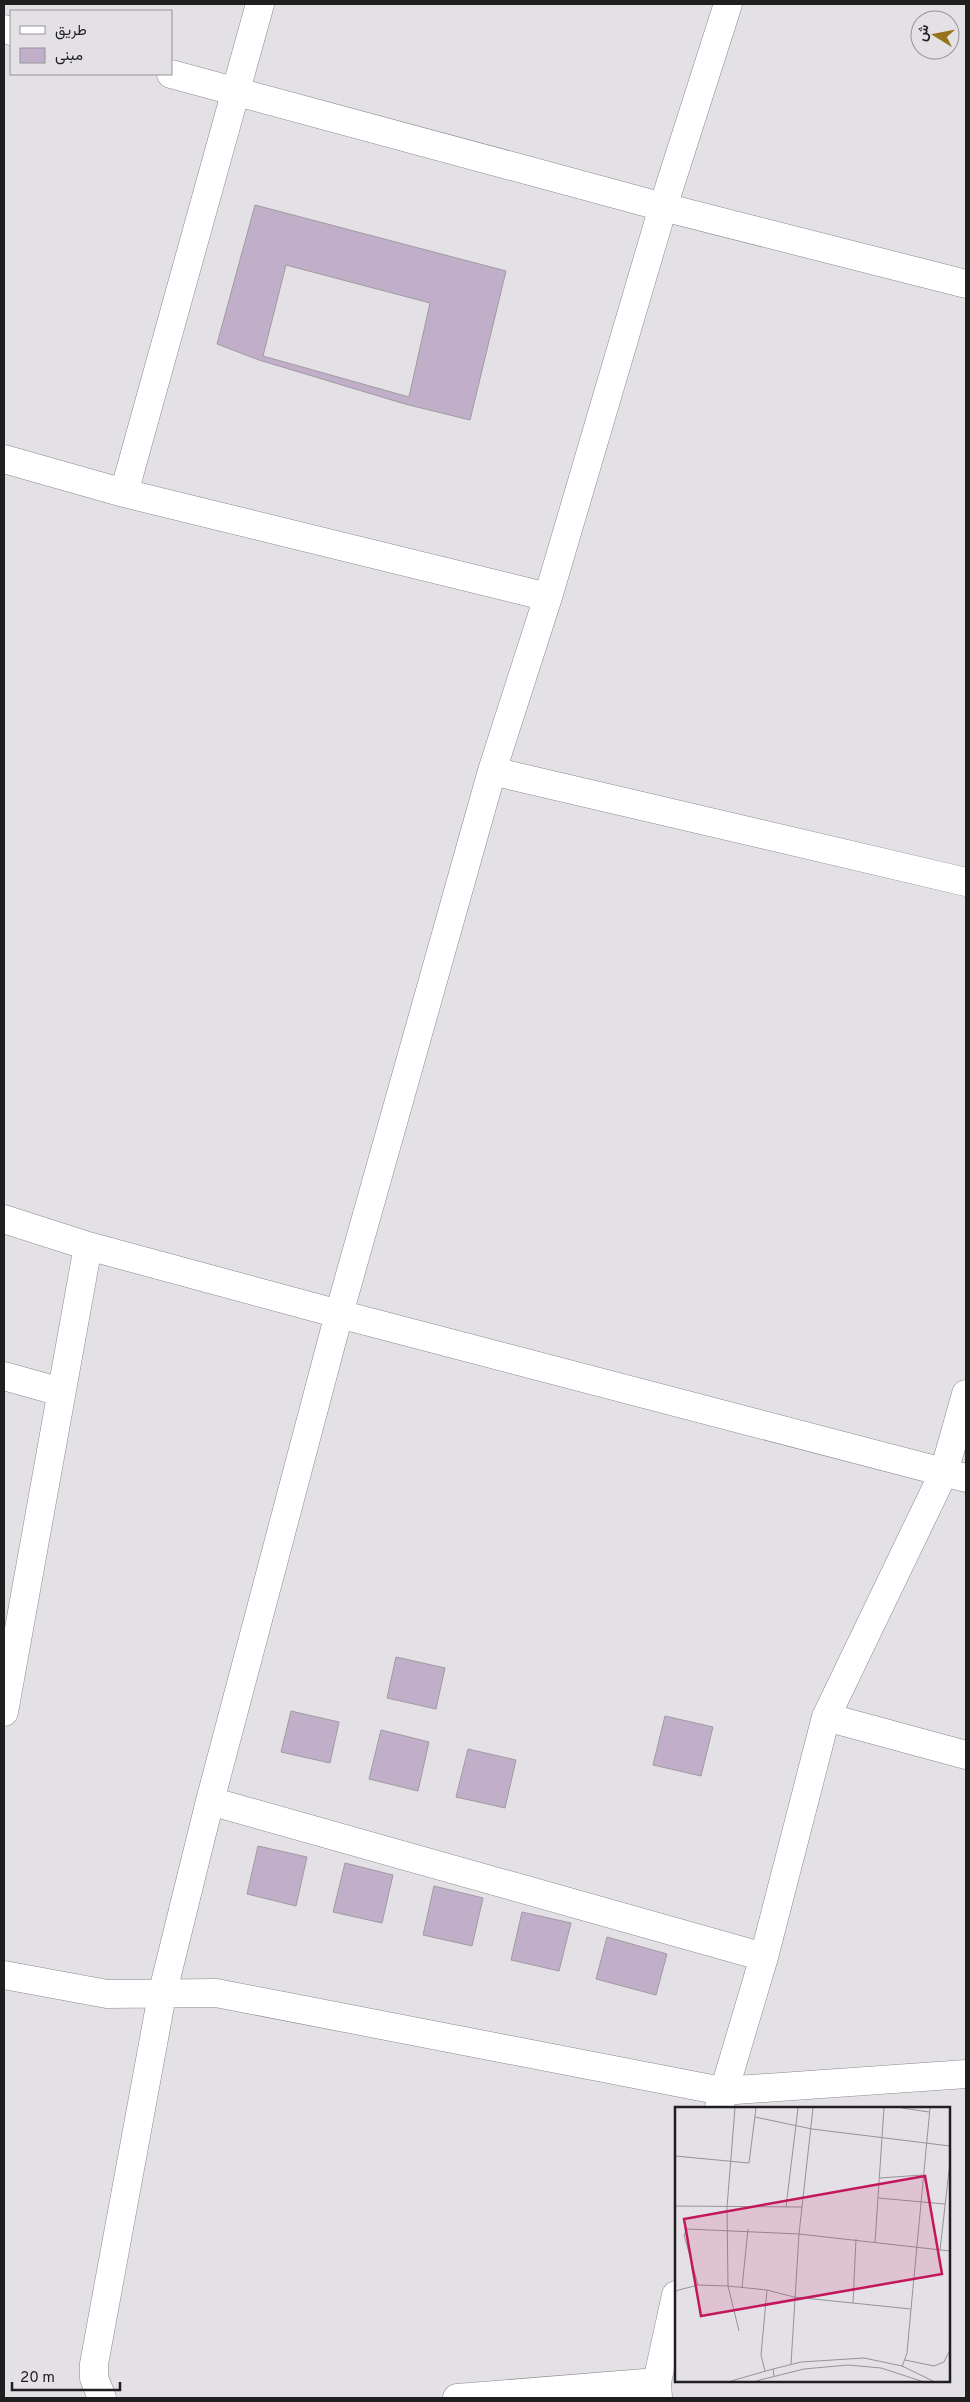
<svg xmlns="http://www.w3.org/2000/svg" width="970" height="2402" font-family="Overpass,Vazirmatn,sans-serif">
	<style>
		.building { fill: #c1afc9; stroke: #9f9ba0; fill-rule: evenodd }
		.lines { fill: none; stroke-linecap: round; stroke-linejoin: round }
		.street-casing { stroke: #8c898d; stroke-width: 29 }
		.secondary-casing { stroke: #8c898d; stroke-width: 29 }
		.street { stroke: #fff; stroke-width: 28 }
		.secondary { stroke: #fff; stroke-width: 28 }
		.inset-road { fill: none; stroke: #969397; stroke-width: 1 }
		.view { fill: #c2185b; fill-opacity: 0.15; stroke: #c2185b; stroke-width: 2.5 }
		.inset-edge { fill: none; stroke: #201f20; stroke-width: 2.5 }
	</style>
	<rect width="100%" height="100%" fill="#e4e1e6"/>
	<path class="building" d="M255 205 506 271 470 420 405 404 259 360 217 344ZM286 265 430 303 409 397 263 356Z
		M396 1657 445 1668 436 1709 387 1698Z
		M291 1711 339 1722 330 1763 281 1752Z
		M665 1716 713 1727 701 1776 653 1765Z
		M381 1730 429 1742 418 1791 369 1779Z
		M468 1749 516 1760 505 1808 456 1797Z
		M258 1846 307 1857 296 1906 247 1894Z
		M345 1863 393 1875 382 1923 333 1912Z
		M434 1886 483 1898 472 1946 423 1935Z
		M522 1912 571 1923 559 1971 511 1960Z
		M607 1937 667 1954 656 1995 596 1979Z"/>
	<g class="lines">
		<defs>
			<path id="street" d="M4 459 124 493 548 597
				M124 493 260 4
				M492 771 966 882
				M4 1219 88 1246 339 1314 492 771 548 597 663 207 728 4
				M4 1376 61 1392
				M4 1712 88 1246
				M826 1717 966 1755
				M210 1801 764 1957
				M4 1975 107 1994 216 1993 722 2091 966 2074
				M719 2108 764 1957 826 1717 944 1472 966 1394
				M102 2398 94 2378V2364L162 1995 210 1801 339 1314 966 1478
				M457 2398 657 2382
				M658 2398 657 2382 676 2295"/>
			<path id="secondary" d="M4 29 11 31
				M171 74 663 207 966 284"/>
		</defs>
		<use href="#street" class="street-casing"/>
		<use href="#secondary" class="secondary-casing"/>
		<use href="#street" class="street"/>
		<use href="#secondary" class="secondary"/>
	</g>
	<g transform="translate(675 2107)">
		<rect width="275" height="275" fill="#e4e1e6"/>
		<path class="inset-road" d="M60 1 52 100 53 179 64 224M138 1 124 127 275 144M227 1 254 5M80 10 137 22 275 39M0 49 74 56 81 1M205 71 247 68M203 91 270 97M0 99 127 100M111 100 123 1M200 135 209 1M265 143 275 55M23 178 9 128 12 122 124 127 116 257M67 181 73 122M0 184 23 178 53 179 92 183 119 190 236 202M178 196 181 132M230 253 259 259 269 255 275 243M227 260 232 246 236 202 255 1M90 264 86 248 92 183M99 269 98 262 126 255 189 251 227 259 258 274M56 274 98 262M81 274 129 262 173 258 206 261 246 274"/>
		<path class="view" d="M250 69 267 167 26 209 9 112Z"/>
		<rect width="275" height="275" class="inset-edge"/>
	</g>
	<rect width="970" height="2402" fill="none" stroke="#201f20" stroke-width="10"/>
	<rect x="10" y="10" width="162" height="65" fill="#e4e1e6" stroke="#969397"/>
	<rect x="20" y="26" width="25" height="8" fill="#ffffff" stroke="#969397"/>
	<text x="55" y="35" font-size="15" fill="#201f20">طريق</text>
	<rect x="20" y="48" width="25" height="15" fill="#c1afc9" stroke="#969397"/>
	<text x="55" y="60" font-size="15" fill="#201f20">مبنى</text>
	<g transform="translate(935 35) rotate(280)"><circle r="24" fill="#e4e1e6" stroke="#969397"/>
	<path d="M0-4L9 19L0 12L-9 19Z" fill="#94731b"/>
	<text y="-8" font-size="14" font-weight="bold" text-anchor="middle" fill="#201f20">ش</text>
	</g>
	<path d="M12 2382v8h108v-8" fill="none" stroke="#201f20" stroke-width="2.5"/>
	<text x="20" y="2382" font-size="15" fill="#201f20" stroke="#e4e1e6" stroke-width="4" paint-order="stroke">20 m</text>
</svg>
